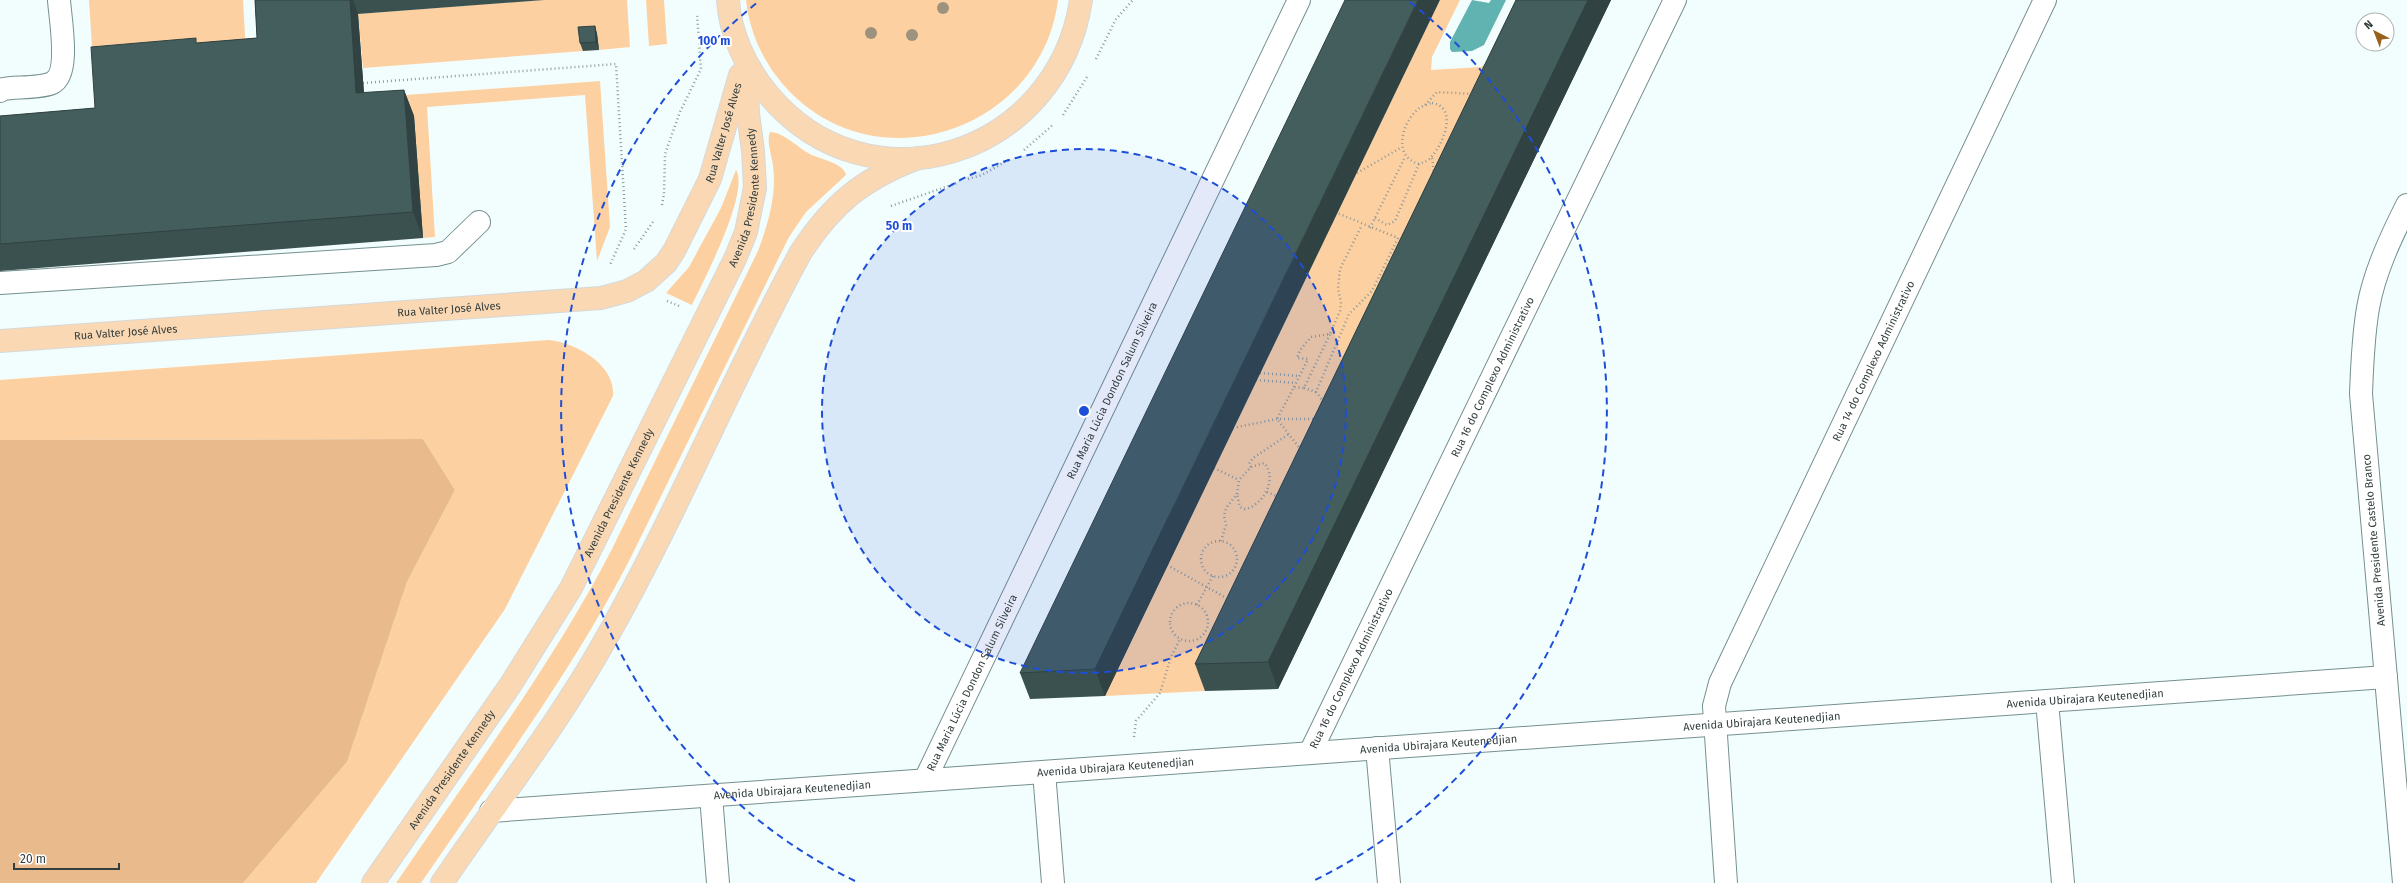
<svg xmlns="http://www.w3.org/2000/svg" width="2407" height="883" font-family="'Fira Sans',sans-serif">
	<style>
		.green { fill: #fdd0a1 }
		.forest { fill: #e9bb8c }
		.water { fill: #61b3b2 }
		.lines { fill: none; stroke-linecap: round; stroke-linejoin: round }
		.minor-casing { stroke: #75908f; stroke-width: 24 }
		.major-casing { stroke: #d6d8d8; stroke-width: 24 }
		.path { stroke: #8e9a99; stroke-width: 2.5; stroke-dasharray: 1 3; stroke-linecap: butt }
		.minor { stroke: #fff; stroke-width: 22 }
		.major { stroke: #fad8b3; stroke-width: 22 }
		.tree { fill: #9d927d }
		.wall { fill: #3a5150 }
		.shaded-wall { fill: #304241 }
		.building { fill: #445e5d; stroke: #304241 }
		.ring { fill: none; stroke: #1d4ed8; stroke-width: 2; stroke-dasharray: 7 5 }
		.labels { text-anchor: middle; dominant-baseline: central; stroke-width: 4; stroke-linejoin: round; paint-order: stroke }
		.street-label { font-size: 11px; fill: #333e3e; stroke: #fff }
		.centre { fill: #1d4ed8; stroke: #fff; stroke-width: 2 }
		.ring-label { font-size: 12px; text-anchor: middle; font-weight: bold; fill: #1d4ed8; stroke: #fff; stroke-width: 4; stroke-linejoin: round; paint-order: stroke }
	</style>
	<rect width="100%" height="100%" fill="#f2fefd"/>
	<path class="green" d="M89 0H243L246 52 93 63Z
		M541 0H627L630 47 599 50 597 34 583 51 363 68 358 14Z
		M646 0H664L667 44 649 46Z
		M746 0H1058C1041 134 869 188 781 82 762 59 749 30 746 0Z
		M1440 0H1460L1432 57 1431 70 1481 67 1496 55 1312 470 1205 691 1105 696Z
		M600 81 610 227 597 261 585 95 427 107 435 237 423 238 414 117 364 98Z
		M770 132C784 132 799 149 812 155 821 159 845 164 846 175L806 212 789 237 629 561C570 675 493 777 421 883H396C470 774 550 668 611 551L758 251C768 224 777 194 773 166 772 156 766 141 770 132Z
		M736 170C750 192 703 282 692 305L666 293 689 267 721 208Z
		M548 340C574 342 616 364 613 396L505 609 316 883H243L347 762 407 582 455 490 423 439 0 440V380Z"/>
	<path class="forest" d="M423 439 455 490 407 582 347 762 243 883H0V440Z"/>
	<path class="water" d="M1472 0 1489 3 1491 0H1506L1484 45 1472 51 1452 52 1450 49V42Z"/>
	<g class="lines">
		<defs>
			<g id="minor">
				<path d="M0 91 3 89C15 87 42 88 52 83 71 74 60 18 59 0"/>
				<path d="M0 283 436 255 448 252 479 222"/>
				<path d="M2047 701 2063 883"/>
				<path d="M1377 748 1389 883"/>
				<path id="s1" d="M1310 753 1675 0"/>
				<path d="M1044 772 1053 883"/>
				<path id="s2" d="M925 780 1299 0"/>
				<path d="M711 796 718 883"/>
				<path id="s3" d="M491 811 2386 677"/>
				<path id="s4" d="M1726 883 1714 706 1720 683 2045 0"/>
				<path d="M2404 883 2361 394C2362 366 2363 337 2368 308 2374 273 2391 237 2407 205"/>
			</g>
			<g id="major">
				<path d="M728 0C730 34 746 67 767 93 869 217 1058 155 1081 0"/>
				<path id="s5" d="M0 341 601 298 627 291 646 281 666 263 674 251 710 179 740 75"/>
				<path id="s6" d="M373 883 511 684 571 588 735 259 746 232 755 188 753 151 748 113 746 62"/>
				<path d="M442 883C497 802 559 723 607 637 678 512 732 378 801 252 833 203 863 179 918 158"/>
			</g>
		</defs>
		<use href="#minor" class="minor-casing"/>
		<use href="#major" class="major-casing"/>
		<path class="path" d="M1096 59 1116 19 1133 0
			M363 83 616 64 626 229 610 265
			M1432 103C1458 107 1444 143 1432 156 1429 161 1424 162 1419 164 1393 157 1401 124 1418 109 1422 106 1428 104 1432 103Z
			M1425 105 1437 92 1472 94
			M1063 115 1087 77
			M1024 150 1054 124
			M1432 158 1434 173
			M1357 173 1402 147
			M968 179 982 175 1010 159
			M662 205 664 194 665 154 680 112 701 69 697 14
			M891 206 957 183
			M1375 218 1387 225 1395 221 1419 164
			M1370 228 1405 157
			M634 249 653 222
			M667 301 679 306
			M1260 373 1300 376
			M1256 380 1296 383
			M1294 387 1308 359 1297 358 1300 350 1311 337 1330 334 1340 311 1341 302 1338 289 1340 269 1362 225
			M1304 388 1316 392
			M1324 402 1316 392 1349 314 1372 291 1398 238 1337 213
			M1233 428 1277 419H1316
			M1301 450 1277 419 1294 387 1304 388 1330 334
			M1251 467 1249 464 1253 458 1289 434
			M1214 468 1239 480
			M1267 492 1279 497
			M1221 541 1226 525 1224 516 1226 508 1237 494 1239 480 1251 467 1264 463C1278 478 1264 505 1245 509L1240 507 1237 494
			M1201 559a18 18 0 1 1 36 0a18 18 0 1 1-36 0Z
			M1167 565 1230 600
			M1170 622a19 19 0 1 1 38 0a19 19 0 1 1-38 0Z
			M1197 605 1213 576
			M1134 737 1136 721 1160 693 1171 657 1180 639"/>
		<use href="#minor" class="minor"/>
		<use href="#major" class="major"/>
	</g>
	<g class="tree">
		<circle cx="943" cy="8" r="6"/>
		<circle cx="871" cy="33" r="6"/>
		<circle cx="912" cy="35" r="6"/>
	</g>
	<path class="wall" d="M255 0H544L358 14 364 93 404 90 414 116 423 238 0 271V116L95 108 198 43 257 38Z
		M1516 0H1611L1278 689 1205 691 1195 664Z
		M595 26 597 34 599 50 583 51 580 43Z
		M1214 468 1105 696 1030 699 1020 673Z"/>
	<path class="shaded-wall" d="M350 0H353L358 14 366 120 356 93Z
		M1418 0H1440L1105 696 1095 669Z
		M1588 0H1611L1278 689 1268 662Z
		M595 26 597 34 599 50 596 42Z
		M404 90 414 116 423 238 413 212Z"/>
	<path class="building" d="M255 0H350L356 93 404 90 413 212 0 244V116L95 108 91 47 196 38V43L257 38Z
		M1345 0H1418L1095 669 1020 673Z
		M1516 0H1588L1268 662 1195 664Z
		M595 26 596 42 580 43 578 27Z"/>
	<circle cx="1084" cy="411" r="262" fill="#1d4ed8" fill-opacity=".12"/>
	<g class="ring">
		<circle cx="1084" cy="411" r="262"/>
		<path d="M855 881A523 523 0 0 1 758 2M1410 2A523 523 0 0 1 1313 881"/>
	</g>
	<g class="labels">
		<g class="street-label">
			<text stroke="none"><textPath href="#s5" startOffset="821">Rua Valter José Alves</textPath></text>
			<text stroke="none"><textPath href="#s6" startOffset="786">Avenida Presidente Kennedy</textPath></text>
			<text stroke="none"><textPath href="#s5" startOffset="450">Rua Valter José Alves</textPath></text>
			<text stroke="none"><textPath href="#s5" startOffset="126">Rua Valter José Alves</textPath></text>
			<text stroke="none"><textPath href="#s4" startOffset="558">Rua 14 do Complexo Administrativo</textPath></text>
			<text stroke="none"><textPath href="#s1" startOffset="418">Rua 16 do Complexo Administrativo</textPath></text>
			<text stroke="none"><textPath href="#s2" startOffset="432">Rua Maria Lúcia Dondon Salum Silveira</textPath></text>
			<text stroke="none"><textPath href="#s6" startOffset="462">Avenida Presidente Kennedy</textPath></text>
			<text transform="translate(2374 540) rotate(-95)">Avenida Presidente Castelo Branco</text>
			<text stroke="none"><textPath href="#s1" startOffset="94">Rua 16 do Complexo Administrativo</textPath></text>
			<text stroke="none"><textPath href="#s2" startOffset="108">Rua Maria Lúcia Dondon Salum Silveira</textPath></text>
			<text stroke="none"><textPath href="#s3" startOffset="1598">Avenida Ubirajara Keutenedjian</textPath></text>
			<text stroke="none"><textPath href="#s3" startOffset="1274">Avenida Ubirajara Keutenedjian</textPath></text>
			<text stroke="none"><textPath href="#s3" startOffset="950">Avenida Ubirajara Keutenedjian</textPath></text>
			<text stroke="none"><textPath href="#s3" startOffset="626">Avenida Ubirajara Keutenedjian</textPath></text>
			<text stroke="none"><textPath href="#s6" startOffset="138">Avenida Presidente Kennedy</textPath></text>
			<text stroke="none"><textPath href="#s3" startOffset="302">Avenida Ubirajara Keutenedjian</textPath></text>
		</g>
	</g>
	<circle cx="1084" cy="411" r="6" class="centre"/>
	<g class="ring-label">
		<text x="714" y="45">100 m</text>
		<text x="899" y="230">50 m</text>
	</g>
	<g transform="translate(2375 32) rotate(318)"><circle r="19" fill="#ffffff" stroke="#adb2b2"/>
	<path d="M0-3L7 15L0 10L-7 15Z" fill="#99621c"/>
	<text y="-6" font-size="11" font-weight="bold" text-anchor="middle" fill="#333e3e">N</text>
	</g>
	<path d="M14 863v6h105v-6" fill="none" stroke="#333e3e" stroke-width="2"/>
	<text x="20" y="863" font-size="12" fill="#333e3e" stroke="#ffffff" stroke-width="3" paint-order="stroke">20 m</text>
</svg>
